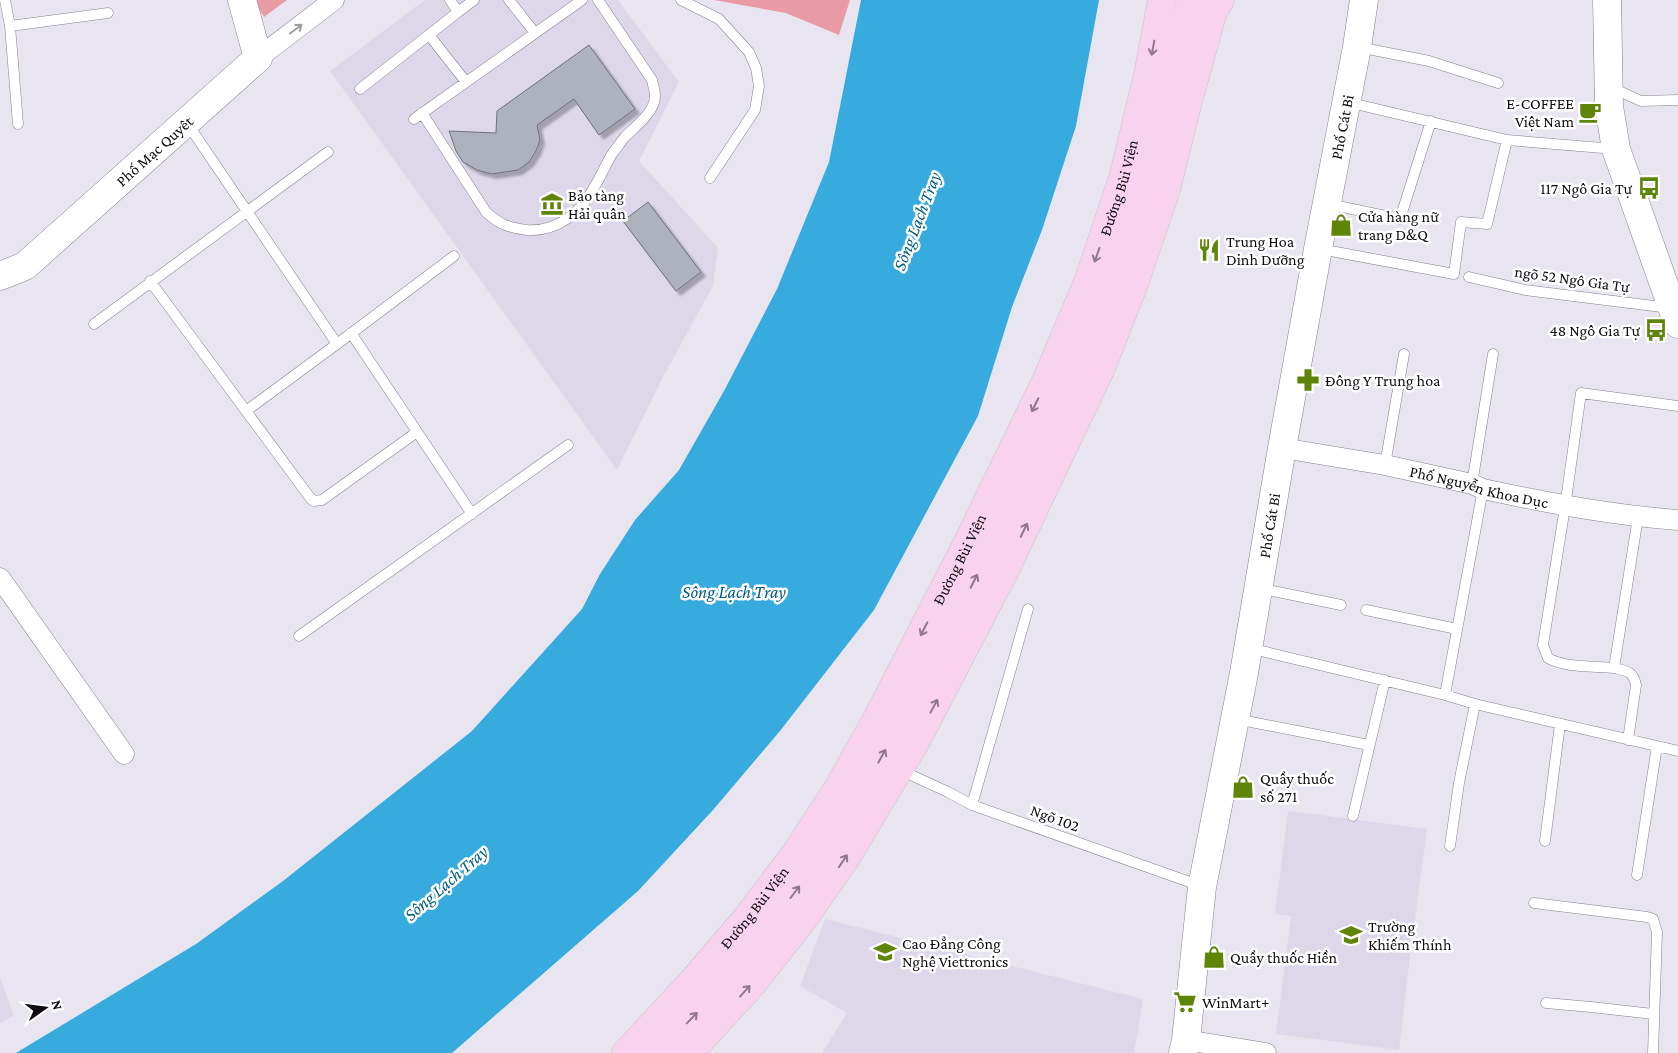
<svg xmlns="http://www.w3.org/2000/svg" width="1678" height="1053" font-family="'Crimson Pro',serif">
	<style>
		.built { fill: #ddd7e9 }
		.green { fill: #e89ba5 }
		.water { fill: #38abde }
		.building { fill: #aeb2bd; stroke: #6d717a; filter: url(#shadow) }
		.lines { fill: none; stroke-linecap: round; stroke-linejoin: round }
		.lane-casing { stroke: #85828c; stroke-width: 11 }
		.street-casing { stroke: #85828c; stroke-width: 21 }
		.secondary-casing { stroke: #85828c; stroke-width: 29 }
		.primary-casing { stroke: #c5c4c5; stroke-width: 29 }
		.lane { stroke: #fff; stroke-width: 10 }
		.street { stroke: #fff; stroke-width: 20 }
		.secondary { stroke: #fff; stroke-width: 28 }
		.primary { stroke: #f8d2ee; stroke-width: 28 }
		.oneway { stroke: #9e9d9f }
		.oneway2 { stroke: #8e788a }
		.labels { text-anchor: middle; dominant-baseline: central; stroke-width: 5; stroke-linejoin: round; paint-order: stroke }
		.poi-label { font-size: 16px; fill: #0d0b0f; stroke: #fff; text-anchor: start }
		.street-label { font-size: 16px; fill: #0d0b0f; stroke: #fff }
		.water-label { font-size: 18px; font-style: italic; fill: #005e80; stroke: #fff }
	</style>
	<defs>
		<filter id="shadow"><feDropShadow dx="4.5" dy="4.5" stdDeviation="1" flood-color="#0004"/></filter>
	</defs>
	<rect width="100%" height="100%" fill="#e8e5f0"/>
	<path class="built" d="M425 0H618L679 82 639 161 718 248 713 286 664 375 617 470 330 71Z
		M1288 811 1427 829 1410 955 1399 1050 1276 1034 1291 916 1275 914Z
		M825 919 1143 999 1134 1053H822L847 1013 800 986Z
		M0 978 14 1015 0 1023Z"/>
	<path class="green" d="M253 0H287L264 17Z
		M714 0H850L839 35 786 13Z"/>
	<path class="water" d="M861 0H1099L1076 126 1042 230 1012 307 978 416 874 610 780 731 713 810 638 891 452 1053H16L196 944 283 881 472 731 582 609 600 574 635 520 679 470 724 391 777 289 829 162Z"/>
	<path class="building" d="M589 45 635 109 599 135 574 99 537 125 540 140 536 151 529 162 518 170 492 174 477 170 463 162 456 151 449 131 496 133 497 111Z
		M648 202 701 272 676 291 623 221Z"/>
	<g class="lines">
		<defs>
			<path id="lane" d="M5 0 10 26 18 124
				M509 0 535 33
				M681 0 719 19 749 52 756 68 759 86 755 110 710 178
				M458 12 474 0
				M10 26 108 13
				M429 35 466 82
				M1358 47 1429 61 1498 83
				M1610 87 1641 101 1678 100
				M360 89 458 12 450 0
				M1347 102 1507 140 1615 149
				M422 113 486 212C499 224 509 228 527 230 558 232 582 212 596 184 602 174 606 164 612 154 616 149 620 143 624 138 634 127 655 113 655 96 655 91 653 85 652 80L598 0
				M414 119 582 0
				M187 123 337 344 246 411
				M1328 204 1400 219 1431 121
				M1320 249 1454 274 1461 222 1487 224 1507 140
				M1469 277 1525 290 1670 308
				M150 281 311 499 314 501 322 500 417 432
				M94 324 328 152
				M351 333 472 514
				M337 344 454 256
				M1385 465 1404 354
				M1472 484 1493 354
				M1259 588 1341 605
				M1366 610 1457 629
				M299 636 568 445
				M1249 648 1445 695 1475 704 1678 751
				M1614 668C1595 666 1565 668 1548 658L1543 645 1565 507 1581 393 1678 406
				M1445 695 1483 489
				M1236 719 1369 745
				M1628 740 1636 685C1633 671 1627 671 1614 668L1638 517
				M900 770 948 792 972 805 1201 886
				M972 805 1028 609
				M1353 816 1385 680
				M1545 841 1560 724
				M1450 846 1459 783 1475 704
				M1637 875 1657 746
				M1534 903 1647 917 1653 919 1657 932 1653 1053
				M1546 1003 1591 1007 1653 1014"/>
			<g id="street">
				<path d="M258 58 334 0"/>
				<path id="s1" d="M1282 448 1385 465 1472 484 1483 489C1548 503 1611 515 1678 520"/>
				<path d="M0 578 124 754"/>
				<path d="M1186 1040 1266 1053"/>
			</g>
			<g id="secondary">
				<path d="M1607 0 1609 106 1616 149 1678 324"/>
				<path id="s2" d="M0 276 25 266 258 58 242 0"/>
				<path id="s3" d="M1183 1053 1186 1040 1202 887 1244 673 1282 448 1318 249 1357 47 1364 0"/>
			</g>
			<g id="primary">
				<path id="s4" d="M626 1053 692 982 746 919 796 853 837 790 878 717 964 550 1047 379 1088 282 1123 178 1148 75 1162 0"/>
				<path d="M658 1053 708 1001 763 934 815 867 858 800 943 644 1067 388 1108 291 1146 180 1191 0"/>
				<path d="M689 1053 753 983 804 918 847 856 917 739 1005 570 1101 368 1134 284 1167 186 1188 101 1212 15 1220 0"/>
			</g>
		</defs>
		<use href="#lane" class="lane-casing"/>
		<use href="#street" class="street-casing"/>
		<use href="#secondary" class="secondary-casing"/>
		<use href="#primary" class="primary-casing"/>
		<use href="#lane" class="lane"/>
		<use href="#street" class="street"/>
		<use href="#secondary" class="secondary"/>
		<use href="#primary" class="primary"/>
	</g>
	<defs><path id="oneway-shaft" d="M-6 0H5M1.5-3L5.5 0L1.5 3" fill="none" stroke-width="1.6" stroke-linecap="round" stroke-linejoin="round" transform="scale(1.25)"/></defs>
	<use class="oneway" href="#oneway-shaft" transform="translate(296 29) rotate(-37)"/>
	<g class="oneway2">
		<use href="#oneway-shaft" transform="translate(1153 48) rotate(100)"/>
		<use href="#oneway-shaft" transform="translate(1097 255) rotate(109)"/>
		<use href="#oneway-shaft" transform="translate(1035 405) rotate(116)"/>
		<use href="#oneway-shaft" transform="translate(1024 530) rotate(-64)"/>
		<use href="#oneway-shaft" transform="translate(974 581) rotate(-63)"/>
		<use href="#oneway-shaft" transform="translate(924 629) rotate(117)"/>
		<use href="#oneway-shaft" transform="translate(934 706) rotate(-62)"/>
		<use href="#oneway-shaft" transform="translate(882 756) rotate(-61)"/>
		<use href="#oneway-shaft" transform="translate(843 861) rotate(-56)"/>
		<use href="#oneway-shaft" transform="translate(795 892) rotate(-53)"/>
		<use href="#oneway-shaft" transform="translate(745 991) rotate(-48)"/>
		<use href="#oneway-shaft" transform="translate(692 1018) rotate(-46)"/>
	</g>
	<defs>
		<symbol id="cafe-bare" viewBox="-9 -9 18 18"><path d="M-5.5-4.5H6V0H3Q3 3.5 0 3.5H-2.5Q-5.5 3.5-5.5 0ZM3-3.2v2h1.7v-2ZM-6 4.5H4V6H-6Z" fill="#5f8508" stroke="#fff" stroke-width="2.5" paint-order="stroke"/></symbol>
		<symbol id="bus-bare" viewBox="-9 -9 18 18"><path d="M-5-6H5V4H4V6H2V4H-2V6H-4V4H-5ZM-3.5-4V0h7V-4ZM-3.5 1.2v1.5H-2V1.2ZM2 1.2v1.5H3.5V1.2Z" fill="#5f8508" stroke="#fff" stroke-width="2.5" paint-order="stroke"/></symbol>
		<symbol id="museum-bare" viewBox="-9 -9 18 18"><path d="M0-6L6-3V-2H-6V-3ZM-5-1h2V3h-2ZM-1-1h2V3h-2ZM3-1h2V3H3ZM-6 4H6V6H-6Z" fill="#5f8508" stroke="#fff" stroke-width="2.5" paint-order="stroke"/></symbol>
		<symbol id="shop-bare" viewBox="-9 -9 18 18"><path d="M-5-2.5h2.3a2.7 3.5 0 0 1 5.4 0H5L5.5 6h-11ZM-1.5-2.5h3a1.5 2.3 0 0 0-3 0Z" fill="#5f8508" stroke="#fff" stroke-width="2.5" paint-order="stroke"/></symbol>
		<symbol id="restaurant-bare" viewBox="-9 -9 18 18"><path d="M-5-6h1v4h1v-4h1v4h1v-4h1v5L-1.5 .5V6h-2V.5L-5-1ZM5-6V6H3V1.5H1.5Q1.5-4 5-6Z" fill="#5f8508" stroke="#fff" stroke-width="2.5" paint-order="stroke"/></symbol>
		<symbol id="pharmacy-bare" viewBox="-9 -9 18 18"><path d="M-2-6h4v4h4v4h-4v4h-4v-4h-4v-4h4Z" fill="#5f8508" stroke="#fff" stroke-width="2.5" paint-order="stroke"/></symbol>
		<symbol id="school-bare" viewBox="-9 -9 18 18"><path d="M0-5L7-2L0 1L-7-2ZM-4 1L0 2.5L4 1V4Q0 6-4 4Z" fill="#5f8508" stroke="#fff" stroke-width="2.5" paint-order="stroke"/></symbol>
		<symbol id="university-bare" viewBox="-9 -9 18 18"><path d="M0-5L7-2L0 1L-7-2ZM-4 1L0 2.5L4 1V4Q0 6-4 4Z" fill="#5f8508" stroke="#fff" stroke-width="2.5" paint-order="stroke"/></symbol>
		<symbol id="supermarket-bare" viewBox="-9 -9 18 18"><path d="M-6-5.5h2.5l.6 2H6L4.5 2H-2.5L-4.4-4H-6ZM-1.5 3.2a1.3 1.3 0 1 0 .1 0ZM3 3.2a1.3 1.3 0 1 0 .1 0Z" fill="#5f8508" stroke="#fff" stroke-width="2.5" paint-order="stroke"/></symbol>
	</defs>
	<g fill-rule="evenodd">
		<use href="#cafe-bare" x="1574" y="96" width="32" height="32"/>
		<use href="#bus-bare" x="1633" y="172" width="32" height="32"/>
		<use href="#museum-bare" x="536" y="188" width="32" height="32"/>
		<use href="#shop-bare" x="1325" y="209" width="32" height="32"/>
		<use href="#restaurant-bare" x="1193" y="234" width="32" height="32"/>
		<use href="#bus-bare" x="1640" y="314" width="32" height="32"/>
		<use href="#pharmacy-bare" x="1292" y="364" width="32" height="32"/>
		<use href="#shop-bare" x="1227" y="771" width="32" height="32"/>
		<use href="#school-bare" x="1335" y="919" width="32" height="32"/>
		<use href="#university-bare" x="869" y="936" width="32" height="32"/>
		<use href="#shop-bare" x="1198" y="941" width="32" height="32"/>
		<use href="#supermarket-bare" x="1169" y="986" width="32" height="32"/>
	</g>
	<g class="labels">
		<g class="poi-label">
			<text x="1574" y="103" text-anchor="end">E-COFFEE<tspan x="1574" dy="18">Việt Nam</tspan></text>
			<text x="1632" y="188" text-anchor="end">117 Ngô Gia Tự</text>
			<text x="568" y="195">Bảo tàng<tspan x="568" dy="18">Hải quân</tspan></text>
			<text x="1358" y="216">Cửa hàng nữ<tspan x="1358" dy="18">trang D&amp;Q</tspan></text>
			<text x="1226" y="241">Trung Hoa<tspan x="1226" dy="18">Dinh Dưỡng</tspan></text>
			<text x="1640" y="330" text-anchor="end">48 Ngô Gia Tự</text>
			<text x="1325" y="380">Đông Y Trung hoa</text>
			<text x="1260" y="778">Quầy thuốc<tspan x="1260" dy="18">số 271</tspan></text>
			<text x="1368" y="926">Trường<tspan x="1368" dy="18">Khiếm Thính</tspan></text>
			<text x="902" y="943">Cao Đẳng Công<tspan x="902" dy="18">Nghệ Viettronics</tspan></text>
			<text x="1230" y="957">Quầy thuốc Hiền</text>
			<text x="1202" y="1002">WinMart+</text>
		</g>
		<g class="street-label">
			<text stroke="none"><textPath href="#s3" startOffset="940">Phố Cát Bi</textPath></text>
			<text stroke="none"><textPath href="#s2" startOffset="200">Phố Mạc Quyêt</textPath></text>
			<text stroke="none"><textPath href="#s4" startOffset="1004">Đường Bùi Viện</textPath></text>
			<text transform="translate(1572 279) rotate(8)">ngõ 52 Ngô Gia Tự</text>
			<text stroke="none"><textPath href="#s1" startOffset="201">Phố Nguyễn Khoa Dục</textPath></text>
			<text stroke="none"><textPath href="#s3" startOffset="535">Phố Cát Bi</textPath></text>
			<text stroke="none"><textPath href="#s4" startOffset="599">Đường Bùi Viện</textPath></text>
			<text transform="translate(1055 818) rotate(20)">Ngõ 102</text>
			<text stroke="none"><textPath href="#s4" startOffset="194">Đường Bùi Viện</textPath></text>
		</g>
		<g class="water-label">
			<text transform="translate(917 221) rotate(-69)">Sông Lạch Tray</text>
			<text x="734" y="592">Sông Lạch Tray</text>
			<text transform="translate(446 883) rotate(-41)">Sông Lạch Tray</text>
		</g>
	</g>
	<g transform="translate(45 1008) rotate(76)" stroke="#ffffff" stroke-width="4" paint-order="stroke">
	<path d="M0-4L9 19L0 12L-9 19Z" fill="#0d0b0f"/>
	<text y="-8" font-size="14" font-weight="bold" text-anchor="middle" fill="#0d0b0f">N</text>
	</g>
</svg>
